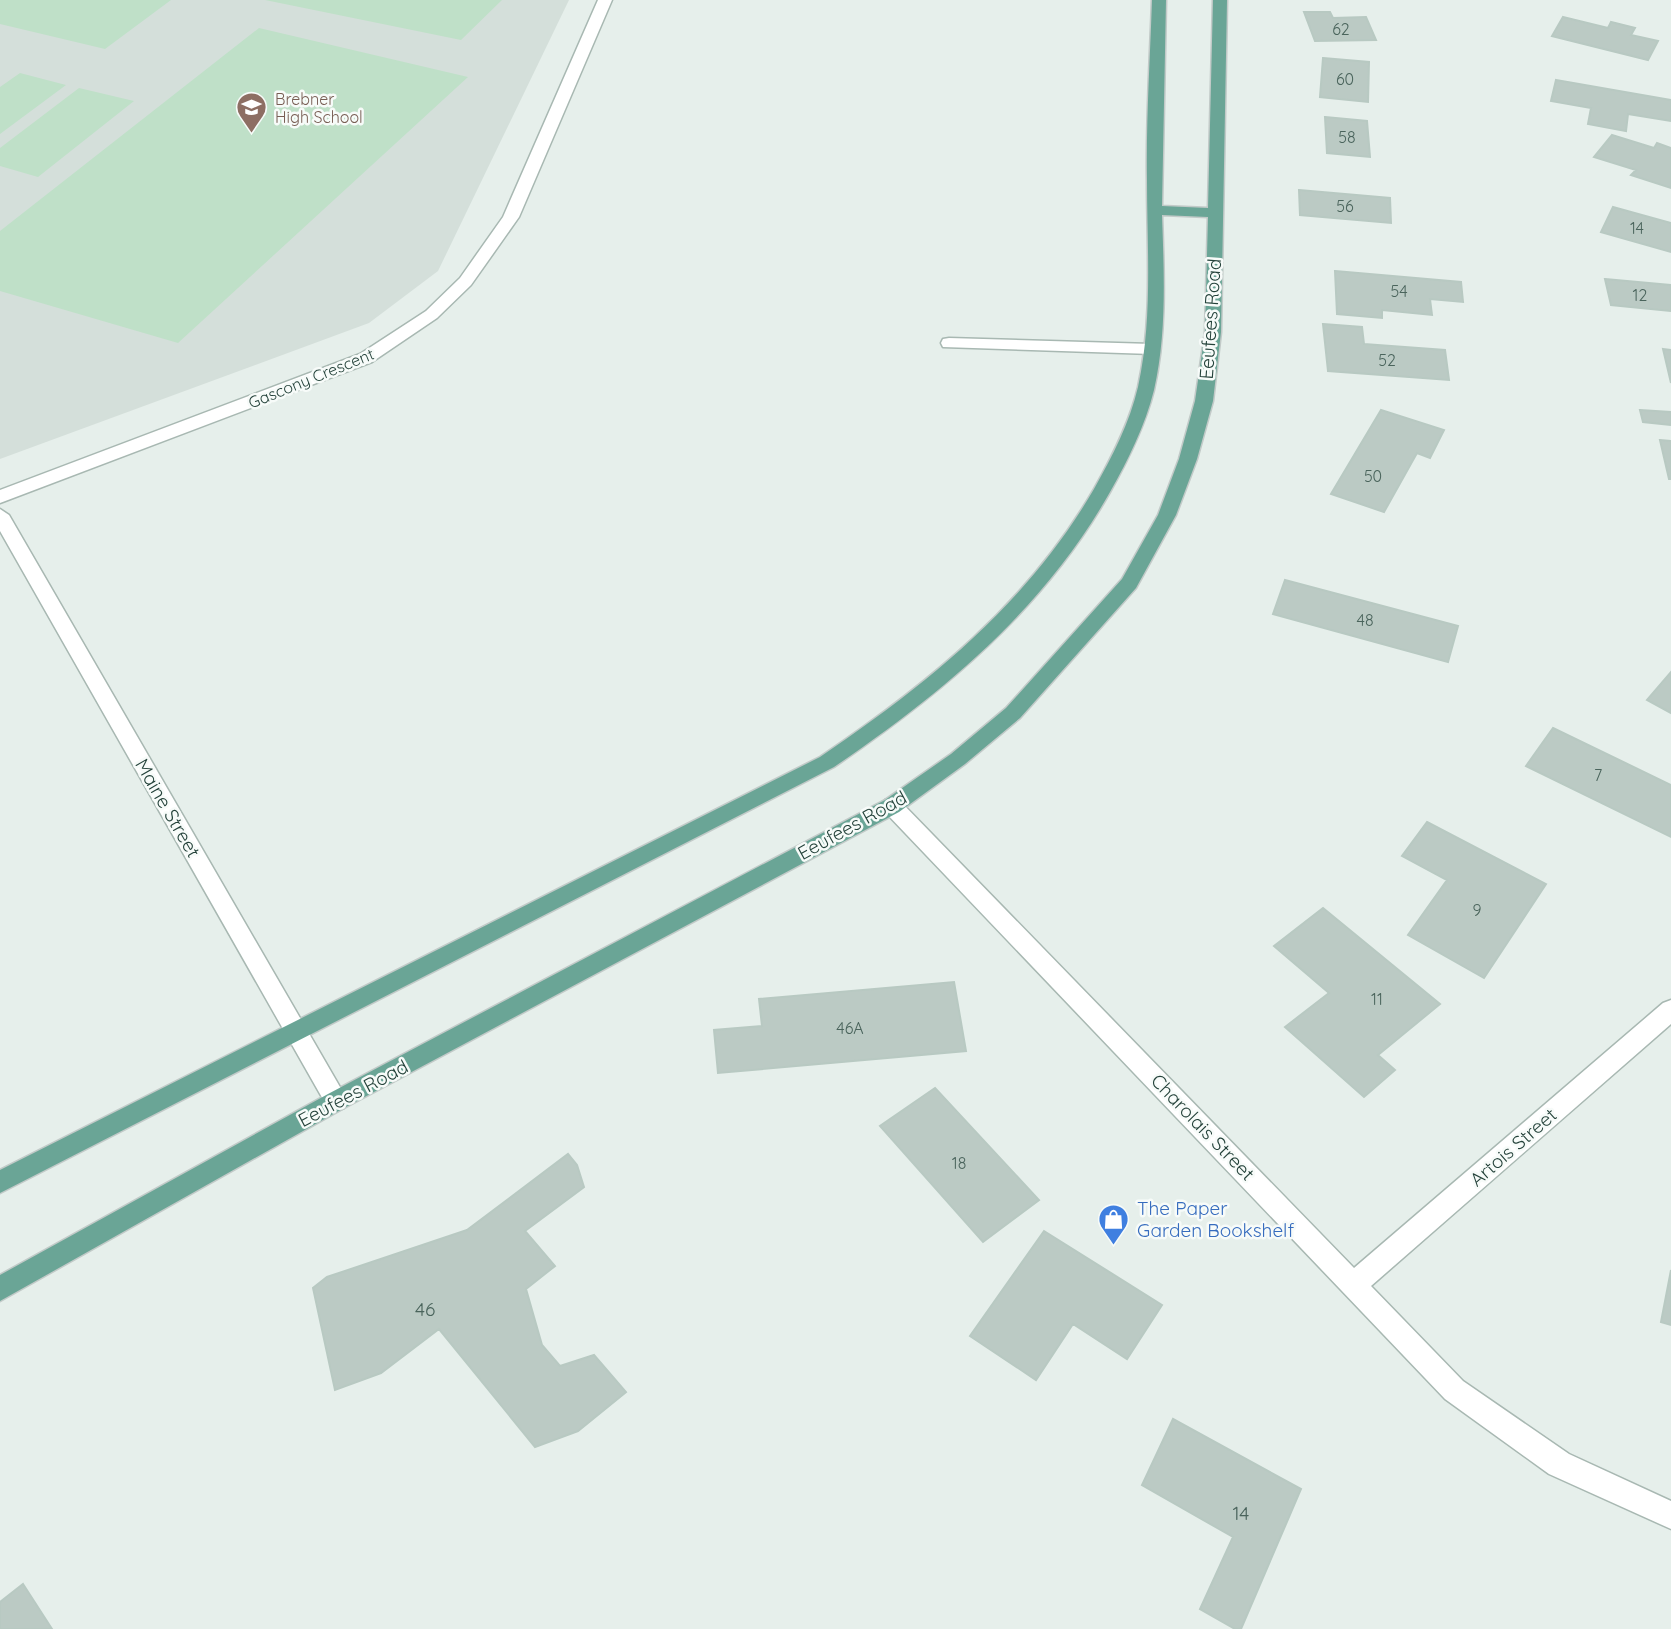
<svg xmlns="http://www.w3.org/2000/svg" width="1671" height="1629" font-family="Quicksand,sans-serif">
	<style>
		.built { fill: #d4dfda }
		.green { fill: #bfe0c8 }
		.building { fill: #bbcac4; stroke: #b8c9c2; stroke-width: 2 }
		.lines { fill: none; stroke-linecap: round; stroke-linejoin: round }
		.minor-casing { stroke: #a8b8b2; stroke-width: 3 }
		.major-casing { stroke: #c2cac8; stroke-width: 3 }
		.minor { fill: #fff; fill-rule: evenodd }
		.major { fill: #6aa596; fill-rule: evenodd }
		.labels { text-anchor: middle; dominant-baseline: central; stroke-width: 5; stroke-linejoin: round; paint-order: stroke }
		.number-label { font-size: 16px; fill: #4a645c }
		.far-education-label { font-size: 16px; fill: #785e54; stroke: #f7fbf9; text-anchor: start }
		.far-street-label { font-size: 16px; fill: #24423a; stroke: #f7fbf9 }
		.street-label { font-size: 19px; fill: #24423a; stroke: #f7fbf9 }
		.shop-label { font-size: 19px; fill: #366cbe; stroke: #f7fbf9; text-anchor: start }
		.near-number-label { font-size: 19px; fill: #4a645c }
	</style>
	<rect width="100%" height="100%" fill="#e6efeb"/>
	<path class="built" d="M0 0H569L438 271 369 323 0 459Z"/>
	<path class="green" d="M0 0H171L105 49 0 24Z
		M265 0H502L461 40Z
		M259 28 468 77 178 343 0 291V231Z
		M20 73 66 85 0 134V87Z
		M79 88 134 101 38 177 0 166V148Z"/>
	<path class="building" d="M1304 12H1330L1333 18 1366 17 1376 40 1315 41Z
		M1563 17 1608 28 1611 22 1635 28 1631 35 1658 41 1648 60 1552 36Z
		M1323 58 1369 62 1368 102 1320 97Z
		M1556 80 1671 100V121L1628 114 1626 131 1588 124 1591 108 1551 101Z
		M1325 117 1367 121 1370 157 1327 153Z
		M1612 135 1654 148 1657 143 1671 148V188L1631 175 1636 170 1594 157Z
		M1299 190 1390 198 1391 223 1300 215Z
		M1613 207 1671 223V252L1601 232Z
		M1335 271 1461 282 1463 302 1430 299 1432 315 1382 310V318L1337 314Z
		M1605 279 1671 285V311L1611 305Z
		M1323 324 1362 327 1364 344 1445 350 1449 380 1328 371Z
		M1663 349 1671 350V383Z
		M1381 410 1444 430 1430 458 1417 453 1384 512 1331 494Z
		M1640 410 1671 412V425L1643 422Z
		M1660 440 1671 441V479H1669Z
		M1285 580 1458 626 1448 662 1273 614Z
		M1671 672V713L1647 700Z
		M1553 728 1671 785V837L1526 766Z
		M1427 822 1546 884 1484 978 1408 935 1447 880 1402 856Z
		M1323 908 1440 1004 1378 1055 1395 1070 1364 1097 1285 1027 1329 993 1274 946Z
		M954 982 966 1051 718 1073 714 1030 762 1026 759 999Z
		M935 1088 1039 1200 983 1242 880 1126Z
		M568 1154 577 1165 584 1187 525 1231 555 1266 526 1289 542 1345 560 1366 594 1355 626 1392 578 1431 535 1447 439 1329 381 1373 335 1390 313 1288 327 1277 467 1230Z
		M1044 1231 1162 1305 1127 1359 1073 1324 1036 1380 970 1336Z
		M1671 1270V1325L1661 1322Z
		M1173 1419 1301 1489 1241 1629H1235L1200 1609 1233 1537 1142 1485Z
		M23 1584 52 1629H0V1602Z"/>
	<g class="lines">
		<defs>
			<path id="minor" d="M598 0H612L519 217 471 285 437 318 372 362 0 503V490L360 354 426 311 460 278 503 217Z
				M949 338 1152 344 1160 349 1152 354 943 347 941 343 943 339Z
				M0 509 9 515 344 1094 348 1101 344 1108 336 1111 328 1108 0 531Z
				M892 798 899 800 1354 1268 1663 1003 1671 1000V1024L1371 1286 1463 1381 1569 1454 1671 1501V1529L1549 1474 1445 1399 885 812 882 806 885 800Z"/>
			<path id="major" d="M1152 0H1166L1162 206 1208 208 1213 0H1227L1221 332 1213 401 1197 459 1176 515 1136 588 1020 718 965 764 899 812 344 1108 0 1301V1275L328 1094 885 800 951 754 1006 708 1122 579 1158 515 1179 459 1195 401 1205 332 1208 217 1162 215C1164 273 1167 333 1154 390 1145 426 1128 460 1110 492 1044 609 944 692 834 767L0 1193V1170L820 757C928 684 1028 603 1094 489 1112 457 1130 422 1138 387 1153 319 1147 249 1147 180 1146 120 1150 60 1152 0Z"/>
		</defs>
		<use href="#minor" class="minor-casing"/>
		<use href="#major" class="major-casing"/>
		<use href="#minor" class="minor"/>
		<use href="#major" class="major"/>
	</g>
	<defs>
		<symbol id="school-pin" viewBox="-11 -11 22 30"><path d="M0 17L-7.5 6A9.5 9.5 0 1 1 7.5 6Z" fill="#8d6e63" stroke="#f7fbf9"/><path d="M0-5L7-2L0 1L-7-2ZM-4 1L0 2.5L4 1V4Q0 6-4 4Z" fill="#fff"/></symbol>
		<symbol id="shop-pin" viewBox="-11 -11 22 30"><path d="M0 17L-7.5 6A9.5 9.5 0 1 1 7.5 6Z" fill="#3f7fe0" stroke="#f7fbf9"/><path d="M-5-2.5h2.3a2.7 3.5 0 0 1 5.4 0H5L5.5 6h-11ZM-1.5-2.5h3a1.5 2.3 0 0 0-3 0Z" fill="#fff"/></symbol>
	</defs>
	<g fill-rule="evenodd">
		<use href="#school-pin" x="234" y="90" width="35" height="47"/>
		<use href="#shop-pin" x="1096" y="1202" width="35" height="47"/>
	</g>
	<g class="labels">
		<g class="number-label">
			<text x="1341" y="29">62</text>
			<text x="1345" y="79">60</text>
			<text x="1347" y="137">58</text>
			<text x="1345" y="206">56</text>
			<text x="1637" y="228">14</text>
			<text x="1399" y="291">54</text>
			<text x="1640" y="295">12</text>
			<text x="1387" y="360">52</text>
			<text x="1373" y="476">50</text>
			<text x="1365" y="620">48</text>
			<text x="1598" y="775">7</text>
			<text x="1477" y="910">9</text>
			<text x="1377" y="999">11</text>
			<text x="850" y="1028">46A</text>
			<text x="959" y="1163">18</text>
		</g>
		<g class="far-education-label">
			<text x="275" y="99">Brebner<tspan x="275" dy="18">High School</tspan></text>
		</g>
		<g class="far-street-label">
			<text transform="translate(311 378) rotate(-22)">Gascony Crescent</text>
		</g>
		<g class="street-label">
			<text transform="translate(1210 319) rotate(-86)">Eeufees Road</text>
			<text transform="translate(168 808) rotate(60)">Maine Street</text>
			<text transform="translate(852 825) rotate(-29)">Eeufees Road</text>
			<text transform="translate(353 1093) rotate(-28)">Eeufees Road</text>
			<text transform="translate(1203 1127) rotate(46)">Charolais Street</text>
			<text transform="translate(1513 1147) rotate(-41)">Artois Street</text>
		</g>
		<g class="shop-label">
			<text x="1137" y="1208">The Paper<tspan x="1137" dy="22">Garden Bookshelf</tspan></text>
		</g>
		<g class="near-number-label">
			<text x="425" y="1309">46</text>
			<text x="1241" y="1513">14</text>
		</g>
	</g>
</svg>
